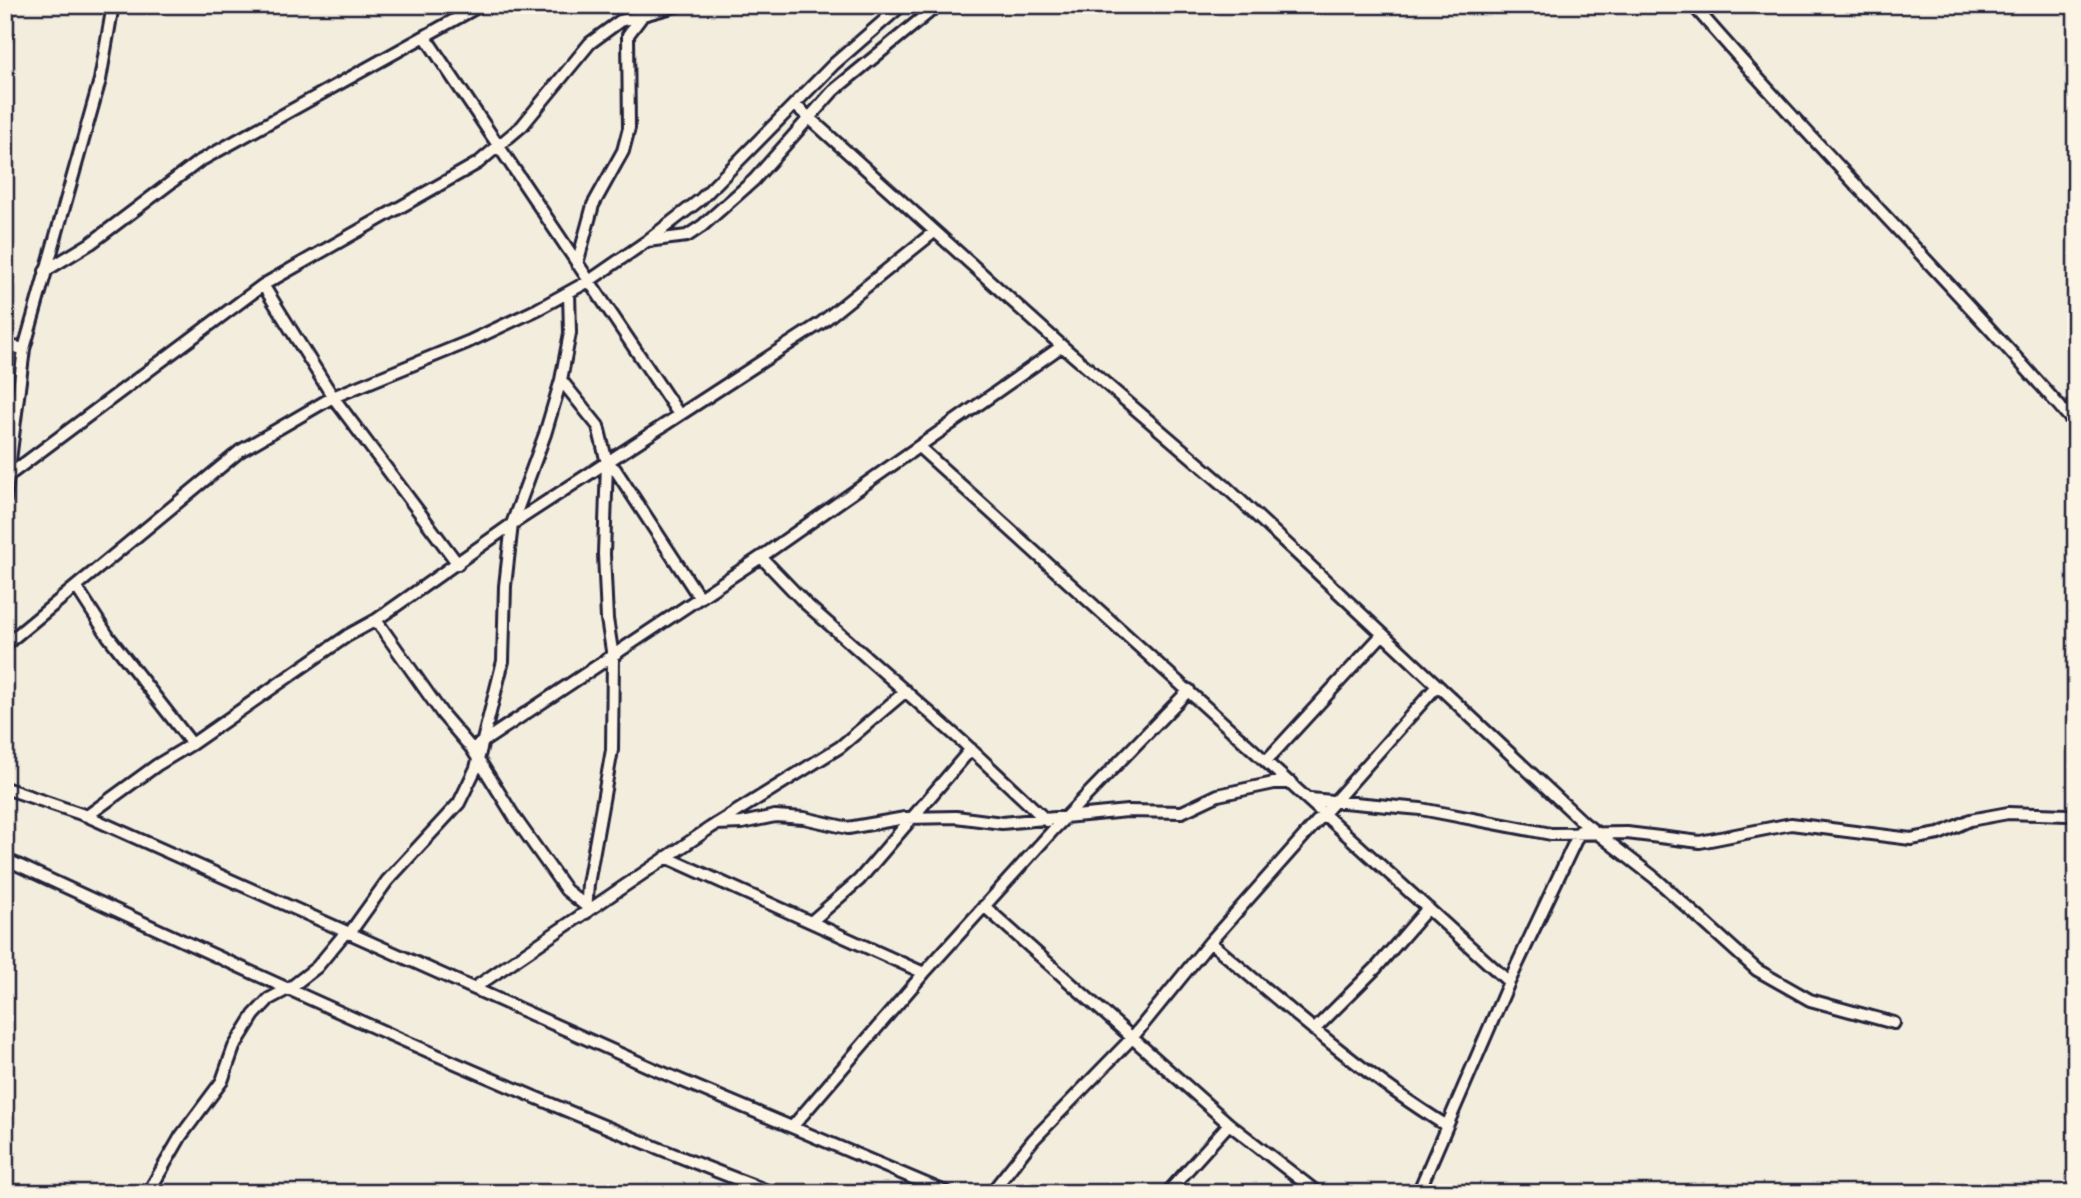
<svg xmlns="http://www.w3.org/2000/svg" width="2081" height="1198" font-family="Sriracha,sans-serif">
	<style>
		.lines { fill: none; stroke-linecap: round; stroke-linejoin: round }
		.street-casing { stroke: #22223b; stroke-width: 16 }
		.street { stroke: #fcf5e5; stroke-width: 10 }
	</style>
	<rect width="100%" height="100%" fill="#f3edde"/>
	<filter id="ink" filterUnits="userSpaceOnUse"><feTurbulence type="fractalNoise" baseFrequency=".0143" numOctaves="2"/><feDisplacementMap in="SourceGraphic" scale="14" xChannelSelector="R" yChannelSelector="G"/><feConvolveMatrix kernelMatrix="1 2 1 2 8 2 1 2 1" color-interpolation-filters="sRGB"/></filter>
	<g filter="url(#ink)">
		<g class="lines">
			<defs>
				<path id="street" d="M1693 5C1817 149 1952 282 2076 425
					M426 38 678 413
					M795 105 1062 346 1225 486 1584 823 1655 878 1757 970 1810 1000 1894 1023
					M647 241 687 236 702 226 754 180 833 91 938 5
					M577 264 593 205 623 151 629 128 628 35 643 15 680 5
					M45 271 91 243 198 162 481 5
					M263 285 333 397 458 564
					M5 345 24 349
					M561 380 598 426 607 463 604 554 607 619 613 657 612 750 588 884 586 913
					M919 447 1509 982
					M607 463 615 469 699 597
					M9 475 263 285 478 163 522 126 590 43 620 21 643 15 649 5
					M5 500 24 349 100 80 113 5
					M761 557 805 603 964 743 1047 821
					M77 588 108 636 192 744
					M376 620 443 715 472 749 515 818 566 890 586 906
					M5 645 240 451 333 397 468 342 538 309 589 281 647 241 701 199 834 64 902 5
					M472 749 761 557 1062 346
					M1267 760 1382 635
					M5 788 87 816 654 1069 948 1193
					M1310 799 1421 809 1551 834 1627 833 1700 842 1791 824 1911 839 1939 834 1970 820 2008 813 2067 815
					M87 816 157 765 192 744 347 636 376 620 512 524 821 323 934 232
					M716 824 742 823 775 816 804 818 848 828 905 818 956 817 1002 823 1127 811 1182 812 1218 795 1274 783H1292
					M666 857 924 973
					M5 859C258 976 512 1094 773 1193
					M984 906 1229 1124 1318 1193
					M812 921 859 880 971 749
					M349 934 387 881 459 803 476 768 503 661 505 586 512 524 545 434 561 380 570 333 569 292
					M1210 942C1287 1007 1361 1073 1447 1126
					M474 988 710 828 840 747 906 691
					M1314 1030 1376 968 1428 908
					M793 1126 924 973 1055 828 1189 690
					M148 1193 181 1136 222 1081 234 1047 254 1015 269 999 290 988 317 967 346 932
					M991 1193 1033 1140 1132 1038 1210 942 1437 686
					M1167 1193 1229 1124
					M1418 1193 1509 982 1580 831"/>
			</defs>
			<use href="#street" class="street-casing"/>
			<use href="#street" class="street"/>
		</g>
	</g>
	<rect width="2081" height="1198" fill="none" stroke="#fcf5e5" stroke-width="28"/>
	<rect x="14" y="14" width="2053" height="1170" fill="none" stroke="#22223b" stroke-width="2.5" filter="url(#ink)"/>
</svg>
